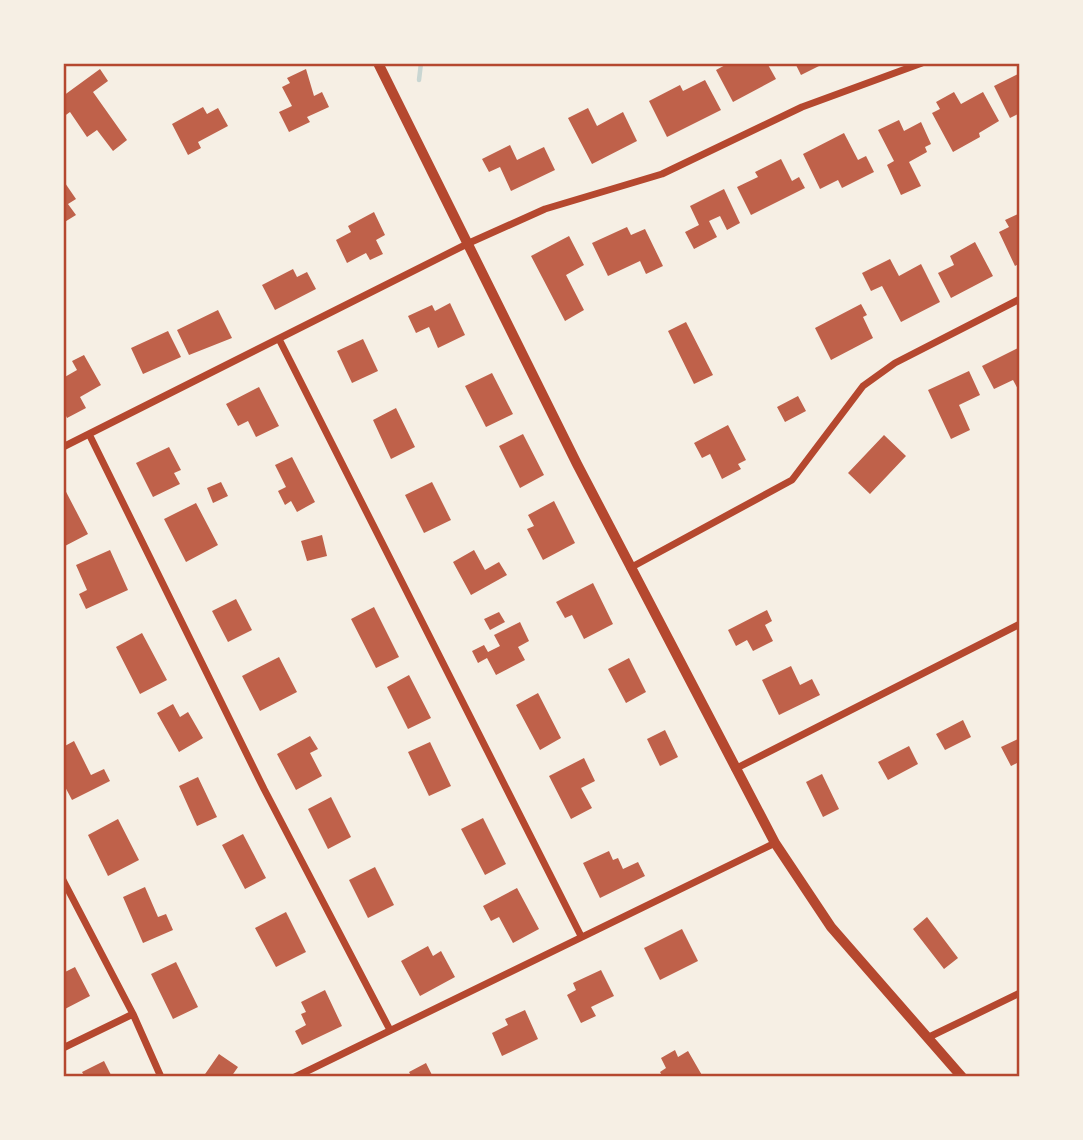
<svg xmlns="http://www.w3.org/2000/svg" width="1083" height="1140" font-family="'Varela Round',sans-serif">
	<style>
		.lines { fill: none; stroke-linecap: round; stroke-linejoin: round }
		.stream { stroke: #c9d6d2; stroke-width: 4.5 }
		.building { fill: #bf614a }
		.minor { stroke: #b5482f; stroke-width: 7 }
		.secondary { stroke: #b5482f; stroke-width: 10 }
		.neatline { fill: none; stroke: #b5482f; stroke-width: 2.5 }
	</style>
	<rect width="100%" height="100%" fill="#f6efe4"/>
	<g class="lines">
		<path class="stream" d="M419 80 421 63"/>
	</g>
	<path class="building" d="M729 63H767L776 79 733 102 716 70Z
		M795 63H825L801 75Z
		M100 69 108 81 93 92 127 140 113 151 97 130 87 137 70 112 63 117V96Z
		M306 69 314 96 322 92 329 107 307 117 310 122 289 132 279 112 292 106 282 87 290 83 287 78Z
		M1020 73V113L1010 118 994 86Z
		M705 80 721 110 667 137 649 101 680 85 683 91Z
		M954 92 961 104 983 92 999 121 979 133 980 137 953 152 932 113 940 109 936 102Z
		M203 107 207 114 218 108 228 126 198 142 201 148 188 155 172 124Z
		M588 108 597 126 623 112 637 141 592 164 568 118Z
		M899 120 904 131 921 122 931 144 925 147 927 152 909 162 921 186 901 195 887 165 894 161 878 130Z
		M844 133 858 160 866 156 874 172 842 188 838 180 820 189 803 154Z
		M510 145 517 160 544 147 555 170 511 191 500 167 489 172 482 159Z
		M781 159 792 181 799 177 805 188 751 215 737 187 758 177 755 172Z
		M65 183 76 199 68 204 76 215 63 223Z
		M724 189 740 223 727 230 720 216 709 221 717 237 694 249 685 232 699 225 690 206Z
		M374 212 385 235 376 240 383 254 370 260 366 253 347 263 336 240 351 232 348 226Z
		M1020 213V263L1015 266 999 232 1009 227 1005 220Z
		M627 227 631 235 645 229 663 266 646 274 640 261 608 276 592 243Z
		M569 236 584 265 566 275 584 310 565 321 531 256Z
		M975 242 993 276 951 298 938 273 954 265 950 256Z
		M890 259 899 276 921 264 940 302 901 322 882 286 871 291 862 273Z
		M293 269 297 277 307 272 316 289 275 310 262 285Z
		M450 303 465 335 438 348 429 327 416 333 408 316 432 305 435 311Z
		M861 304 867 315 863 317 873 338 831 360 815 328Z
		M218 310 232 338 189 355 177 330Z
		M686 322 713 375 694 384 668 331Z
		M168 331 181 357 143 374 131 348Z
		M363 339 378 371 352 383 337 351Z
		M1020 347V393L1013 380 994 389 982 366Z
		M84 355 101 385 80 397 86 408 67 418 63 410V378L77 370 72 361Z
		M969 371 980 395 959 405 970 430 951 439 928 390Z
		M492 373 513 414 486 427 465 386Z
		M259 387 279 426 256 437 248 421 238 426 226 404Z
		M798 396 806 411 785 422 777 407Z
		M396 408 415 447 391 459 373 420Z
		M728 425 746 460 738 464 741 469 722 479 710 454 702 458 694 443Z
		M523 434 544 475 520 488 499 446Z
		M884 435 906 456 870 494 848 473Z
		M169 447 181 470 174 473 180 484 153 497 136 463Z
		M292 457 315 502 297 512 291 501 285 505 278 491 286 487 275 465Z
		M221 482 228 496 213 503 207 488Z
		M432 482 451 520 424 533 405 495Z
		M63 486 88 534 63 547Z
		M554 501 575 543 543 560 527 529 534 526 528 515Z
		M196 503 218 545 186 562 164 519Z
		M322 535 327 556 307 561 301 541Z
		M110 550 128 590 86 609 79 594 87 590 76 565Z
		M474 550 485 570 499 562 507 575 471 595 453 562Z
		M593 583 613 624 584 639 572 615 565 618 556 602Z
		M236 599 252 630 228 642 212 611Z
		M374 607 399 657 376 668 351 619Z
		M767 610 772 621 765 625 773 641 753 651 747 640 736 646 728 630Z
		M499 612 505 622 490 630 484 619Z
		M520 622 529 641 518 647 525 660 496 675 487 658 478 663 472 651 484 645 488 652 500 646 494 635Z
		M142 633 167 680 140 694 116 647Z
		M279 657 297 692 260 711 242 676Z
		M629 658 646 692 626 703 608 669Z
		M791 666 800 685 812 679 820 695 779 715 762 680Z
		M409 675 431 718 408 729 387 687Z
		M538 693 561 738 540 750 516 705Z
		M173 704 180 717 188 712 203 738 179 752 157 713Z
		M963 720 971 737 945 750 936 734Z
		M665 730 678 757 660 766 647 739Z
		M310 736 318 749 310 753 322 776 296 790 277 754Z
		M1020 738V770L1017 763 1011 766 1001 747Z
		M74 741 91 775 104 769 110 781 72 800 63 783V747Z
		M430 742 451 786 429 796 408 752Z
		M909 746 918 764 888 780 878 762Z
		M584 758 595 781 581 788 592 808 571 819 549 776Z
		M822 774 839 809 823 817 806 782Z
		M198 777 217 817 197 826 179 786Z
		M331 797 351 837 328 849 308 809Z
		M483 818 506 864 485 875 461 829Z
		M118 819 139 860 108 876 88 835Z
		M243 834 266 878 245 889 222 845Z
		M609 851 613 860 618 858 623 869 638 862 645 876 600 898 583 863Z
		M375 867 394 905 368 918 349 880Z
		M145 887 158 917 166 914 173 930 143 943 123 897Z
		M517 888 539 929 513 943 499 917 491 921 483 906Z
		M286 912 306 952 276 967 255 928Z
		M927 917 958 958 944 969 913 929Z
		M682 929 698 961 660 980 644 948Z
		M428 946 433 956 441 951 455 977 420 996 401 961Z
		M176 962 198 1007 173 1019 151 974Z
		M75 967 90 996 63 1010V973Z
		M601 970 614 996 591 1007 596 1016 581 1023 567 995 576 990 573 983Z
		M325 990 342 1026 302 1045 295 1031 306 1025 301 1014 306 1012 301 1002Z
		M525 1010 538 1039 502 1056 492 1033 508 1025 505 1019Z
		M675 1050 678 1057 688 1051 703 1077H663L660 1072 666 1068 661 1058Z
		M219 1054 238 1067 231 1077H203Z
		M104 1061 112 1077H85L82 1072Z
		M426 1063 433 1077H412L409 1072Z"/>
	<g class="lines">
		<path class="minor" d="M279 339 581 936
			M89 434 264 789 390 1030
			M63 447 469 243 545 209 662 174 802 107 922 63
			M630 568 792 480 863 386 895 363 1020 299
			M735 769 1020 624
			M63 880 133 1014 161 1077
			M927 1038 1020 993
			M63 1048 133 1014
			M295 1077 775 843"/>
		<path class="secondary" d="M378 63 577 464 775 843 831 927 962 1077"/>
	</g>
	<rect width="1083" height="1140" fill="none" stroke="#f6efe4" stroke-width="130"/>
	<rect x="65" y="65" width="953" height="1010" class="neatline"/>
</svg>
